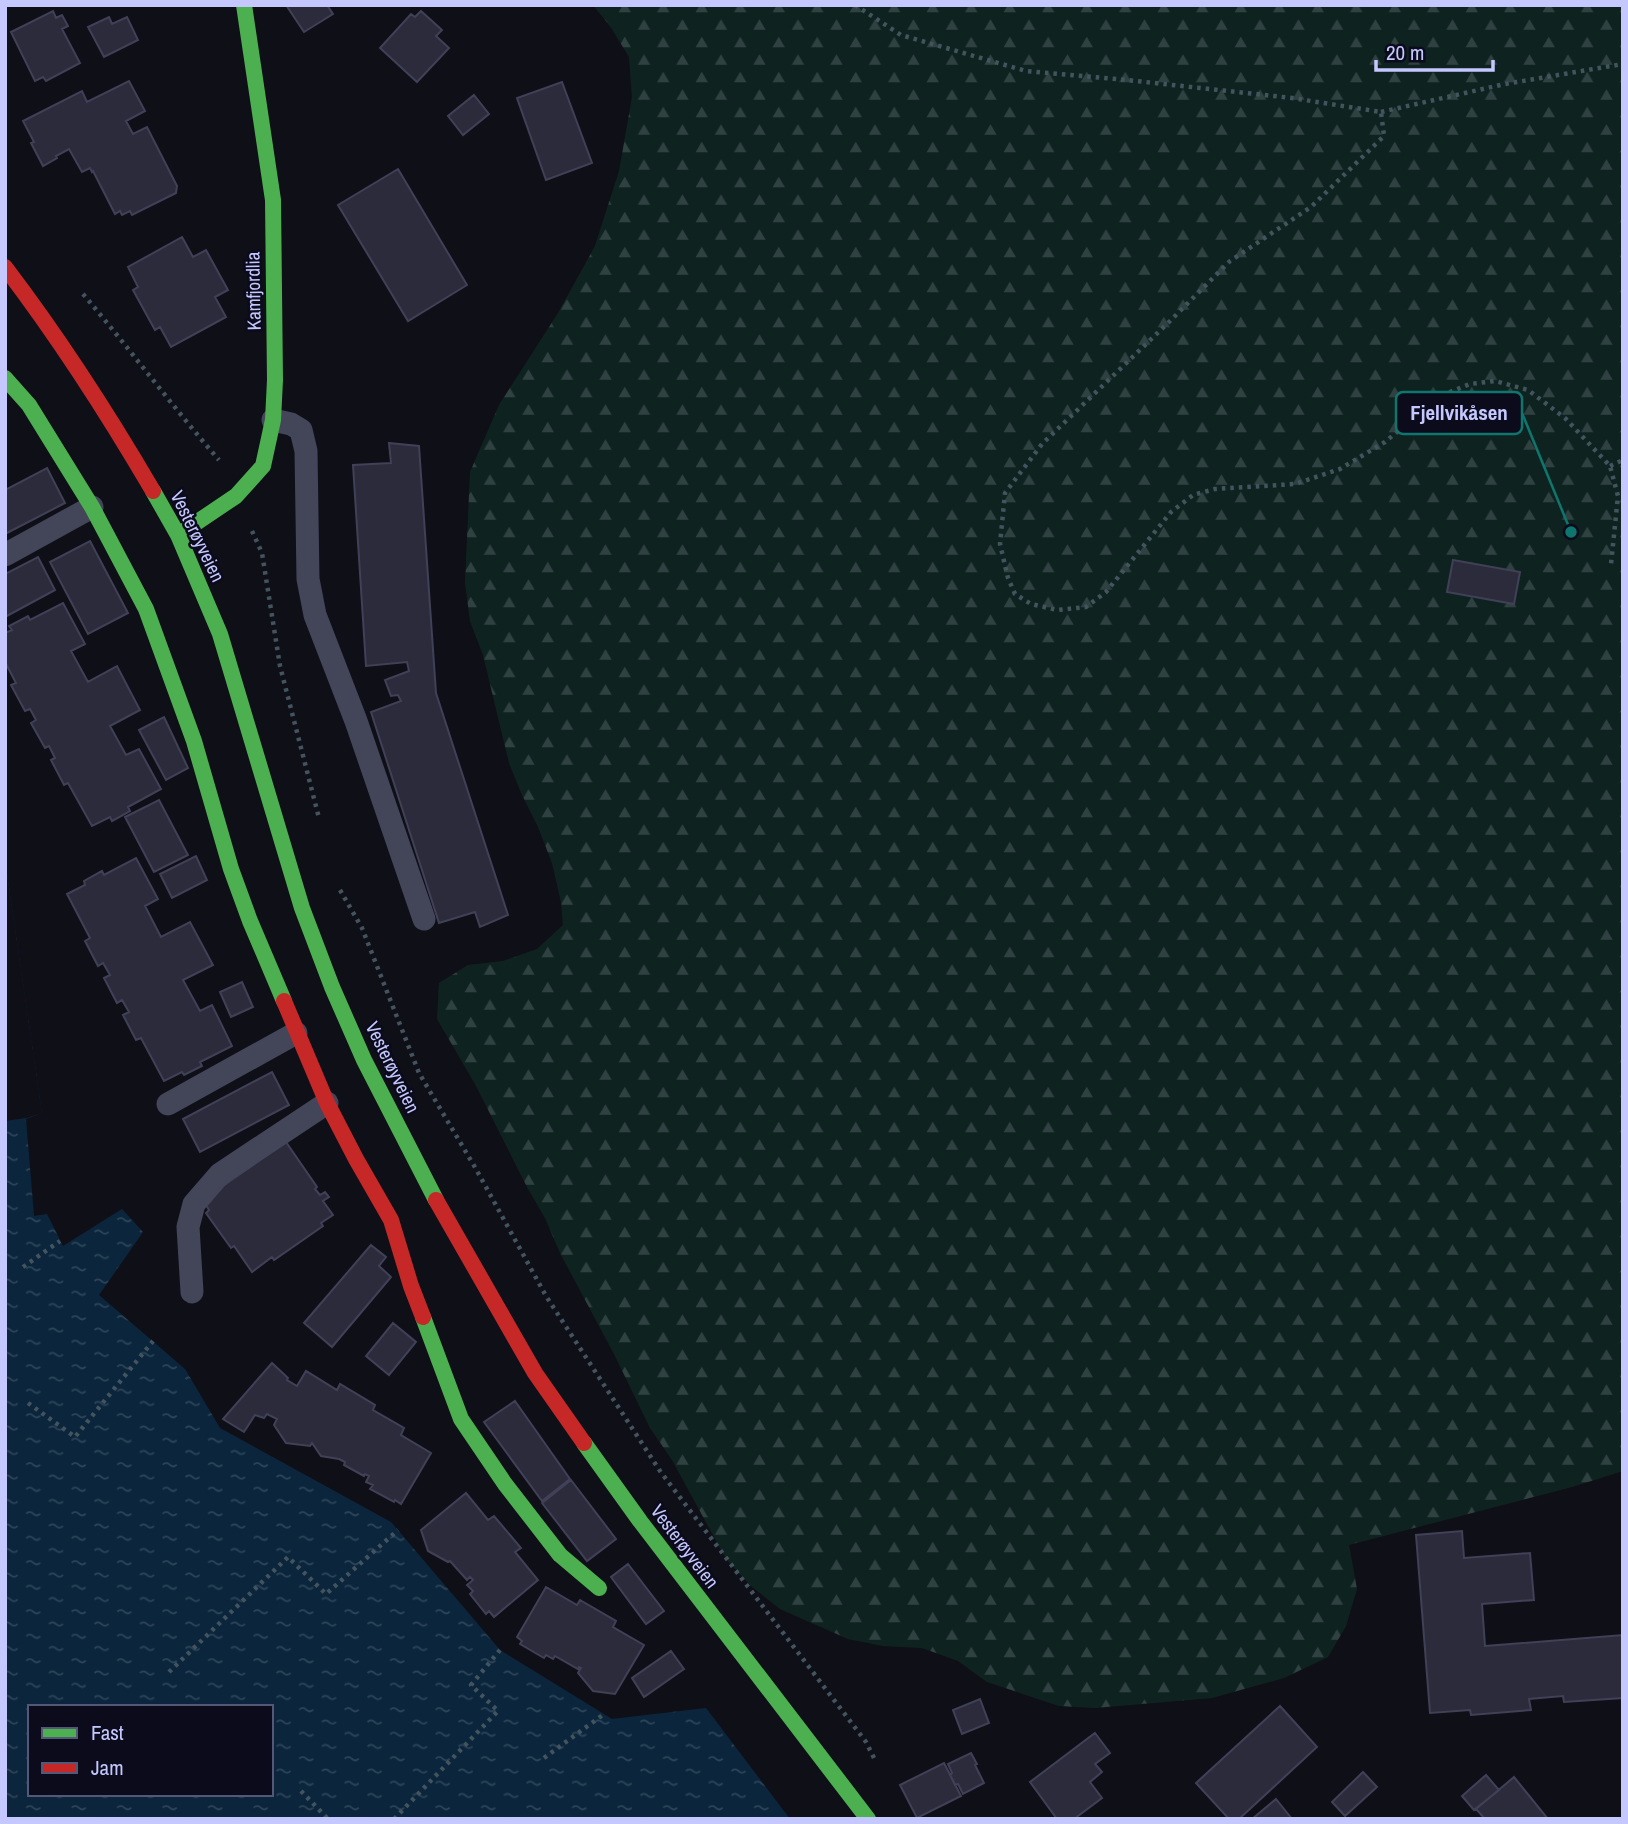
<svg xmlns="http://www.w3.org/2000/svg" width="1628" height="1824" font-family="'Archivo Narrow',sans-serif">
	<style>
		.forest { fill: url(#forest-firs) }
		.water { fill: url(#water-ripples); fill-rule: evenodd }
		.pier { fill: #0f0f18 }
		.building { fill: #2c2b3c; stroke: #404057; stroke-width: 2 }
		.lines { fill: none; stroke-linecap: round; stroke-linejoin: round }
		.path { stroke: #43545e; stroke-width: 4.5; stroke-dasharray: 3.5 5; stroke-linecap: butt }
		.lane { stroke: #434559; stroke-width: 23 }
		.fast { stroke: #4caf50; stroke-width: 16 }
		.jam { stroke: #c62828; stroke-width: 16 }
		.labels { text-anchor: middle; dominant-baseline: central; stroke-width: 5; stroke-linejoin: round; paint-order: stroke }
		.street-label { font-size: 19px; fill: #c5c8ff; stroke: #0b0b1c }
		.leader { fill: none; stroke: #0f766e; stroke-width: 2.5 }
		.callout-dot { fill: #0f766e; stroke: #0b0b1c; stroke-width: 2.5 }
		.callout { fill: #0b0b1c; stroke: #0f766e; stroke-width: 2.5 }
		.callout-label { font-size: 21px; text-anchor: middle; font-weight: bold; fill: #c5c8ff }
	</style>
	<defs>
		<pattern id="forest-firs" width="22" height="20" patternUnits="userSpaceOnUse" patternTransform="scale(1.75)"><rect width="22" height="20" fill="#0e2320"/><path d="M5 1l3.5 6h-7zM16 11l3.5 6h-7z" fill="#304141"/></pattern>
		<pattern id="water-ripples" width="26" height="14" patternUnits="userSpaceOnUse" patternTransform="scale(1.75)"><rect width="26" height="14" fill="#0b263c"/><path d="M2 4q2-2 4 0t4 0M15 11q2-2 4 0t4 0" fill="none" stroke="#2d4459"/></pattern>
	</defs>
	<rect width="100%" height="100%" fill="#0f0f18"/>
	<path class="forest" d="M593 5H1623V1471L1572 1487 1349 1545 1357 1589 1346 1626 1328 1657 1284 1678 1212 1698 1095 1708 1059 1706 987 1682 958 1661 922 1648 883 1646 848 1639 780 1609 751 1586 726 1559 672 1460 650 1428 614 1354 560 1253 545 1218 527 1187 475 1084 437 1019 439 983 468 965 503 961 537 949 563 925 561 902 552 863 538 827 522 795 509 763 483 655 470 621 465 583 470 472 499 405 558 313 595 246 619 171 632 97 629 57 610 26Z"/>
	<path class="water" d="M5 860 42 1113 26 1119 34 1216 47 1214 63 1246 122 1209 143 1232 99 1295 185 1369 220 1428 391 1522 500 1650 612 1719 706 1708 790 1819H5ZM30 1707H271V1794H30Z"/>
	<path class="pier" d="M5 860 42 1113 26 1118 5 1121Z"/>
	<path class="building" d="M286 5H327L333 14 304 32Z
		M53 11 56 18 62 15 68 26 62 29 80 63 46 81 43 77 35 81 11 32Z
		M421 11 442 30 436 36 449 48 417 82 380 48 411 14 415 17Z
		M109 17 112 24 127 17 138 40 104 57 88 27Z
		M129 81 145 111 126 121 133 134 147 127 177 186 176 193 132 215 130 211 122 215 120 211 115 214 93 171 92 172 90 168 82 172 69 149 56 156 57 158 43 166 31 143 34 142 23 121 82 91 87 102Z
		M562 82 592 163 546 180 517 98Z
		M474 95 489 114 463 135 448 116Z
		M398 169 467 285 408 321 338 205Z
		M182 237 193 257 206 250 228 290 215 297 226 317 171 347 160 327 155 330 133 290 138 287 128 267Z
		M389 443 419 446 436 693 508 915 480 927 475 912 439 923 371 712 401 701 398 695 391 696 385 680 409 671 407 662 366 666 353 465 391 463Z
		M47 468 65 503 5 534V490Z
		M90 541 128 613 88 634 50 562Z
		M38 557 55 590 5 617V574Z
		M1453 560 1520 572 1514 604 1447 592Z
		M63 603 85 644 71 651 88 682 117 666 140 710 110 726 126 755 139 749 161 789 128 807 130 811 112 821 110 817 92 826 68 783 64 785 51 760 55 758 49 746 45 748 31 723 36 720 30 709 25 711 11 685 16 683 5 662V633L12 630 9 626 28 616 30 620Z
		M164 717 188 768 166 780 139 730Z
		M159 800 188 855 154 872 125 817Z
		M196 856 207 880 172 898 160 874Z
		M136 858 158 899 145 906 161 937 190 922 213 965 183 980 200 1011 212 1005 232 1046 200 1062 202 1066 184 1075 182 1072 164 1081 141 1038 136 1040 123 1015 129 1012 122 1000 117 1003 104 978 110 975 103 963 98 966 85 941 90 938 67 894 85 885 84 881 102 871 104 875Z
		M242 982 253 1007 231 1017 220 992Z
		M272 1072 289 1105 200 1152 183 1119Z
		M286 1142 317 1187 315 1189 320 1195 325 1192 329 1197 323 1201 333 1215 321 1223 323 1226 274 1260 272 1257 252 1272 234 1246 231 1248 206 1213 209 1210 203 1200Z
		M371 1245 386 1257 379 1266 391 1277 332 1347 304 1323Z
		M393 1323 416 1342 389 1375 366 1356Z
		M272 1363 288 1378 287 1380 297 1386 306 1371 337 1390 340 1384 375 1405 373 1410 404 1428 401 1435 431 1453 401 1504 395 1500 394 1502 370 1489 373 1485 366 1482 369 1476 365 1474 364 1476 344 1465 345 1462 339 1459 321 1456 312 1443 310 1446 286 1443 274 1425 277 1419 267 1414 264 1418 255 1415 244 1432 223 1419Z
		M515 1401 570 1479 542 1501 484 1422Z
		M571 1480 616 1539 587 1561 542 1503Z
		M466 1493 488 1520 494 1516 521 1548 515 1552 538 1580 494 1617 489 1611 486 1614 470 1594 473 1591 467 1585 473 1580 470 1577 467 1580 450 1561 448 1562 428 1551 421 1530Z
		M1462 1531 1464 1558 1530 1553 1534 1600 1482 1604 1485 1646 1623 1635V1698L1564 1702 1563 1696 1529 1699 1531 1710 1471 1715 1470 1710 1430 1713 1416 1535Z
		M628 1564 664 1611 646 1624 611 1577Z
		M546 1587 577 1605 580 1600 616 1621 613 1627 644 1645 615 1694 593 1691 578 1673 581 1668 579 1667 578 1669 555 1656 553 1659 546 1655 544 1658 520 1644 522 1641 517 1637Z
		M671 1651 684 1669 644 1697 632 1678Z
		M980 1699 989 1723 962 1734 953 1710Z
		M1280 1706 1317 1747 1239 1819H1229L1196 1783Z
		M1095 1733 1110 1753 1095 1764 1102 1772 1090 1782 1102 1798 1074 1819H1057L1030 1782Z
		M971 1753 977 1764 975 1765 984 1783 963 1794 958 1784 955 1785 950 1775 952 1773 948 1764Z
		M944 1763 961 1796 917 1818 900 1785Z
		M1363 1772 1377 1787 1345 1816 1332 1802Z
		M1486 1775 1499 1790 1474 1810 1462 1796Z
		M1514 1777 1548 1819H1485L1476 1809Z
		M1276 1799 1292 1819H1252Z"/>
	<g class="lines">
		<path class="path" d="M855 5 901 35 1026 71 1127 80 1292 98 1381 112 1384 136 1311 207 1230 261 1169 322 1042 444 1005 493 1000 544 1008 578 1015 594 1031 604 1057 610 1086 607 1106 592 1171 512 1193 495 1215 489 1295 484 1340 469 1385 442 1440 396 1470 384 1495 381 1528 390 1565 418 1610 466 1618 496 1611 564
			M1381 112 1505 84 1623 64
			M83 294C129 348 172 406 219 460
			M1610 466 1623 460
			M252 531 262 553 280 666 319 818
			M340 890 362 928 419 1073 476 1169 546 1296 660 1471 866 1742 874 1758
			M23 1267 60 1241
			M28 1403 75 1437 153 1341
			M169 1672 288 1557 326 1594 398 1530
			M544 1758 604 1714
			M301 1791 328 1819
			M394 1819 498 1711 471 1685 500 1650"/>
		<path class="lane" d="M273 420 291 424 301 430 306 451 308 579 315 615 356 721 424 919
			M5 555 92 507
			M168 1104 296 1033
			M192 1292 188 1227 194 1204 220 1174 327 1103"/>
		<path class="fast" d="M5 378 29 405 92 507 146 609 194 741 231 869 250 921 284 1001
			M153 491 178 535 220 634 302 908 332 987 364 1060 436 1200
			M178 535 236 496 263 466 273 420 275 380 273 200 244 5
			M423 1317 461 1419 505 1484 560 1555 599 1588
			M584 1443 640 1521 868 1819"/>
		<path class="jam" d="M5 267C59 338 108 414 153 491
			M284 1001 327 1103 356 1159 391 1220 411 1286 423 1317
			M436 1200 535 1373 584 1443"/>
	</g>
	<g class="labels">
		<g class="street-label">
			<text transform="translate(253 291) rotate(-91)">Kamfjordlia</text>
			<text transform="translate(198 536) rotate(64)">Vesterøyveien</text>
			<text transform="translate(393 1067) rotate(64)">Vesterøyveien</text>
			<text transform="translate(685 1546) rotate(53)">Vesterøyveien</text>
		</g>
	</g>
	<path class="leader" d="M1571 532L1522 413"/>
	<circle class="callout-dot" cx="1571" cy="532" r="7"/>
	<rect class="callout" x="1396" y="392" width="126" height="42" rx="7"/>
	<g class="callout-label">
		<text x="1459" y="420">Fjellvikåsen</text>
	</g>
	<rect width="1628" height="1824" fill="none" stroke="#c5c8ff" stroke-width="14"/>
	<rect x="28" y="1705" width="245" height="91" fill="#0b0b1c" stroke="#555777" stroke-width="2"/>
	<rect x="42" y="1728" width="35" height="10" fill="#4caf50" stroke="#555777" stroke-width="2"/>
	<text x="91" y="1740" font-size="21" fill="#c5c8ff">Fast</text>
	<rect x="42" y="1763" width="35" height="10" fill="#c62828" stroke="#555777" stroke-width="2"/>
	<text x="91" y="1775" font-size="21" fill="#c5c8ff">Jam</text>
	<path d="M1376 60v10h117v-10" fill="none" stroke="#c5c8ff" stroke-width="3.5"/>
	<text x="1386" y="60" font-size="21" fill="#c5c8ff" stroke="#0b0b1c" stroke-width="5" paint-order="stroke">20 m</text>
</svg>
